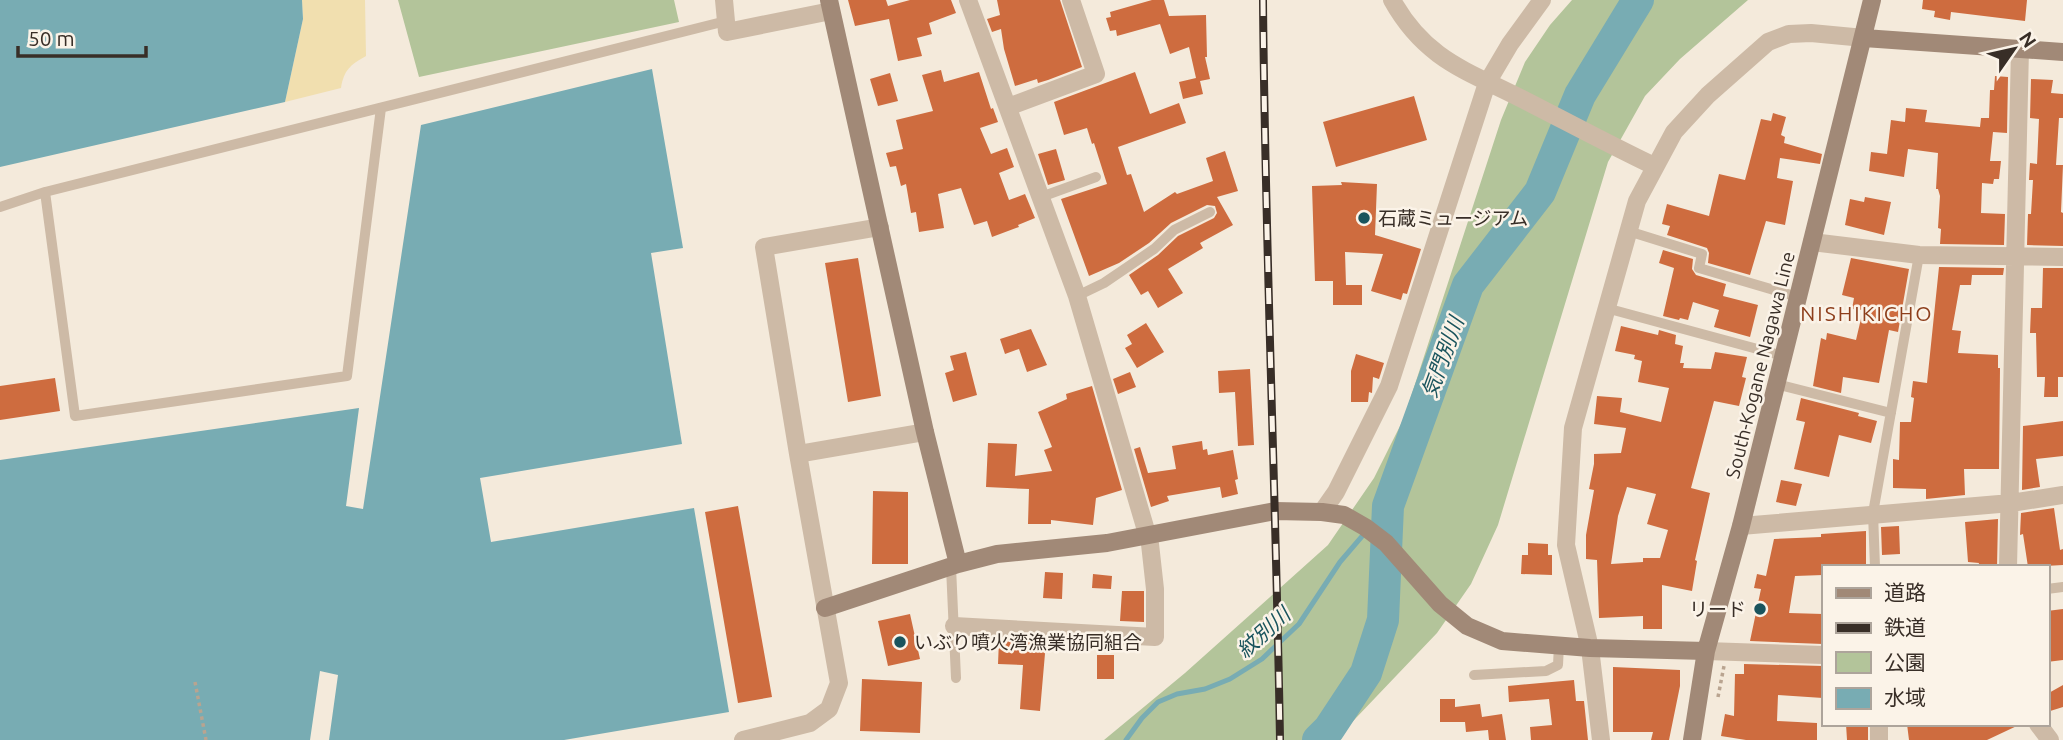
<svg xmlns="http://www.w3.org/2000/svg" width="2063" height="740" font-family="Ubuntu,'Noto Sans JP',sans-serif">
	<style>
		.green { fill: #b3c49a }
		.sand { fill: #f1dfaf }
		.water { fill: #78acb3 }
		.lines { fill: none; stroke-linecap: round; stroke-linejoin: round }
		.stream { stroke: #78acb3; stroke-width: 5 }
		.river { stroke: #78acb3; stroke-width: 32 }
		.building { fill: #ce6c3f; fill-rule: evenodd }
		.path { stroke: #b9a490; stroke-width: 3.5; stroke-dasharray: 3.5 3.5; stroke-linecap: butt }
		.lane { stroke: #cdbaa6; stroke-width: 10 }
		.street { stroke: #cdbaa6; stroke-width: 18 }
		.secondary { stroke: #a18977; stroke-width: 18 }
		.rail-casing { stroke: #382e27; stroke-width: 8 }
		.rail { stroke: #fbf3e8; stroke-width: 5; stroke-dasharray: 16; stroke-linecap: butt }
		.poi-dot { fill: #1a545d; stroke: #fbf3e8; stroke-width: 2.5 }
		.labels { text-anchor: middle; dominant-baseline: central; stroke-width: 5; stroke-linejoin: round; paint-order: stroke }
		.poi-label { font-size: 19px; fill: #382e27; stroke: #fbf3e8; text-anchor: start }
		.street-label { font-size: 19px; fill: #382e27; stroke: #fbf3e8 }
		.neighbourhood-label { font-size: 21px; letter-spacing: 2px; fill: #8d3e1b; stroke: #fbf3e8 }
		.water-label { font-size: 21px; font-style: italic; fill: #1a545d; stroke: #fbf3e8 }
	</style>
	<rect width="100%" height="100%" fill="#f4eadb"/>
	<path class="green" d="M398 0H674L679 22 419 77Z
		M1572 0H1748L1680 59 1645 96 1608 162 1498 525 1471 584 1437 633 1335 740H1104L1185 673 1328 545 1374 478 1404 418 1501 120 1525 62 1550 25Z"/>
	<path class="sand" d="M302 0H365L366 56C350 65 344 70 341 88L285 102 303 19Z"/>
	<path class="water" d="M0 0H302L303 19 285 102 0 167Z
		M652 69 683 248 651 253 682 444 480 478 491 542 694 508 729 712 564 740H329L338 675 320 671 310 740H0V460L359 408 346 506 363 509 421 125Z"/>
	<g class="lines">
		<path class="stream" d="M1126 740 1142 718 1158 702 1177 694 1205 689 1230 679 1262 659 1299 624 1340 562 1388 506"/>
		<path class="river" d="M1318 740 1329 729 1366 673 1383 620 1388 506 1468 285 1540 192 1580 95 1638 0"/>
	</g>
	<path class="building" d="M848 0H886L888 6 910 0H951L956 13 929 23 932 34 917 38 922 56 898 61 889 19 855 26Z
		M997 0H1060L1082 67 1048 80 1038 83 1037 79 1015 86 1004 49 1001 29 992 32 987 19 1000 15Z
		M1152 0H1164L1169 16 1206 15 1207 57H1205L1210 79 1200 81 1203 94 1183 99 1179 82 1196 78 1189 47 1170 54 1160 24 1117 36 1116 30 1110 31 1106 18 1111 17 1110 12Z
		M1923 0H2027L2025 21 1951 12 1950 20 1934 17 1935 11 1922 9Z
		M941 70 944 82 979 72 991 109 993 108 998 122 980 128 991 154 1007 148 1014 167 999 173 1009 200 1025 194 1035 218 1018 225 1019 227 992 237 987 221 974 225 961 188 938 194 944 228 919 232 916 212 911 213 906 184 901 186 896 166 890 167 886 153 903 149 896 120 933 111 922 75Z
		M1135 72 1150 114 1179 103 1186 123 1118 147 1127 175 1131 174 1144 212 1175 192 1177 194 1213 181 1206 158 1225 151 1238 191 1217 197 1233 225 1200 243 1203 248 1168 269 1183 293 1158 308 1148 291 1141 295 1129 275 1158 255 1178 236 1214 218 1217 213 1215 206 1207 205 1171 223 1149 243 1119 263 1089 276 1061 199 1107 184 1094 143 1092 144 1087 128 1064 135 1054 102Z
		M890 73 898 101 878 106 870 79Z
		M1995 76 2008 77 2007 133 1993 132 1990 161H2001L1999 179H1994L1993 184 1982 183 1981 213 2005 214 2004 245 1940 244 1941 229 1938 228 1940 196 1938 189H1936L1938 153 1908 149 1904 177 1869 171 1871 152 1887 154 1891 120 1905 122 1906 108 1927 110 1925 122 1980 127 1981 118H1989L1990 90H1994Z
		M2031 79 2053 80 2051 93 2063 94V118H2059L2056 165H2063L2061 212 2063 213V246L2027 245 2028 214H2031L2033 180H2029L2030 163 2037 164 2039 119 2030 118Z
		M1414 96 1427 140 1336 167 1323 122Z
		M1773 113 1786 117 1781 135 1785 137 1784 143 1822 154 1820 164 1780 158 1777 178 1793 181 1785 225 1766 221 1750 275 1708 263 1709 253 1707 248 1667 235 1670 226 1662 224 1667 204 1709 216 1719 174 1745 180 1761 119 1771 121Z
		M1056 149 1065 180 1048 185 1038 154Z
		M1341 182 1377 184 1375 235 1421 249 1407 294 1403 293 1401 300 1371 291 1383 254 1345 252 1346 285H1362V305H1333V281H1315L1312 186 1342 185Z
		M1865 197 1891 202 1884 235 1845 225 1850 199 1864 202Z
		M1663 250 1693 259 1692 269 1696 275 1726 284 1723 296 1758 305 1750 337 1714 327 1719 310 1693 302 1688 320 1680 318 1679 320 1663 316 1674 268 1659 263Z
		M858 258 881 396 848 402 825 263Z
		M1851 258 1909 269 1898 332 1889 330 1879 383 1843 377 1841 393 1813 386 1821 338 1826 340 1827 333 1856 340 1863 310 1852 309 1854 298 1842 295Z
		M1939 267 2004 268 2003 275H1972L1971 285H1960L1952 330 1961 331 1958 353 1998 355V368H2000L1999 469H1964L1965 495 1926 499V489L1893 488V459L1899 460 1900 422H1911L1914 398 1911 397 1913 381 1927 383Z
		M2043 268H2063V377H2058V397H2044L2045 377H2037L2036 333H2030L2031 308H2042Z
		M1146 323 1164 352 1137 368 1125 348 1132 344 1127 335Z
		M1621 326 1658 335 1659 330 1676 335 1675 344 1683 346 1680 363H1684L1683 368 1711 369 1715 352 1747 357 1742 377 1746 378 1739 406 1714 401 1691 488 1710 493 1695 560 1697 561 1692 591 1662 585V629H1643V616L1599 618 1597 560 1586 559V535L1594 490 1589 489 1594 464V454L1621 453 1626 428 1594 424 1597 396 1622 398 1620 412 1661 422 1669 388 1638 382 1642 361 1634 359 1635 355 1615 351ZM1627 487 1656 494 1647 524 1668 530 1660 558H1643V562L1611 564 1618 516Z
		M1031 329 1047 365 1027 372 1019 349 1005 354 1000 339Z
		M966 352 977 395 953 402 945 373 954 370 950 356Z
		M1356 354 1384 363 1379 379 1373 377 1372 393 1369 392 1368 402H1351V371Z
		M1250 369 1254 445 1238 446 1235 392 1219 393 1218 371Z
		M1130 372 1136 387 1118 394 1113 379Z
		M55 378 60 411 0 420V386Z
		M1092 386 1122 490 1096 498 1093 525 1051 520V524H1028L1029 489 986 487 988 443 1017 444 1015 476 1052 471 1044 450 1052 447 1038 412 1067 399 1066 394Z
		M1801 398 1859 413 1858 416 1877 421 1871 443 1839 435 1829 477 1794 469 1805 422 1796 420Z
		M2063 421V456L2036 459 2040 487 2022 490 2023 426Z
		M1202 441 1203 450 1207 449 1208 455 1233 450 1238 479 1235 480 1238 494 1222 498 1220 487 1167 496 1169 501 1151 507 1134 449 1140 447 1148 473 1176 469 1172 446Z
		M1781 480 1802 484 1796 506 1776 502Z
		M873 491 908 492V564H872Z
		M738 506 772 697 738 703 705 512Z
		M2054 508 2060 550 2063 549V565L2028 567 2023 534 2020 535 2021 513Z
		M1998 519 1997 567H1978L1979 563 1968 562 1965 522Z
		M1899 526 1900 554 1882 555 1881 527Z
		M1866 531V567H1823V575L1795 576 1789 613 1823 614V644L1750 641 1761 589 1754 588 1757 574 1766 576 1774 539 1821 537V534Z
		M1528 543 1548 544V555H1552V575L1521 574 1522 555H1528Z
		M1045 572 1063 573 1062 599 1043 598Z
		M1093 574 1112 576 1111 589 1092 588Z
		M1122 591H1144V622L1120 621Z
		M2063 609V660L2047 662V611Z
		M910 614 920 659 888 666 878 621Z
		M999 640 1046 642 1040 711 1020 709 1023 665 998 664Z
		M1097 655H1114V679H1097Z
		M1744 664 1823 666V698L1778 695 1777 721 1817 723V740H1746L1721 736 1725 714 1734 716 1735 674H1744Z
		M1613 667 1680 670V686L1669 740H1651L1653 732H1613Z
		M862 679 922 682 920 733 860 731Z
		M1574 680 1576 701H1584L1588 740H1531L1530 727 1552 725 1549 699 1509 702 1508 686Z
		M2063 685V707L2047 712V694Z
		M1440 699H1455V707L1480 704 1482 717 1502 714 1506 740H1489L1488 730 1466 732 1465 722H1440Z
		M1846 724H1868V740H1847Z
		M1907 724H2021L1987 740H1909Z"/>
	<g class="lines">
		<path class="path" d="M195 682 206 740
			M1718 697 1724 666"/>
		<path class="lane" d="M45 192 75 416 347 376 381 108
			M1041 197 1096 177
			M0 207 45 192 726 21
			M1628 231 1702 254 1699 268 1798 297
			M1077 296 1104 283 1154 249 1174 230 1210 212
			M1606 308 1783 356
			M1776 384 1891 413
			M951 567 956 678
			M1875 567 1873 513 1919 255
			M2047 589 2063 587
			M1474 675 1546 671 1558 665 1559 645"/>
		<path class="street" d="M724 0 727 32 831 11
			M1392 0C1427 63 1472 72 1530 103 1571 124 1612 146 1654 166
			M1008 107 1096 74 1071 0
			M1812 242 1919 255 2063 257
			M798 454 925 432
			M1322 512 1336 492 1389 386 1487 83 1510 44 1542 0
			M1741 526 2011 503 2063 495
			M2008 567 2020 49
			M954 626 1155 637V589L1150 544 1077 296 968 0
			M1706 651 1823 655
			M1879 724V740
			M2038 724 2050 740
			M743 740 810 723 829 709 839 683 798 454 764 247 880 227
			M1601 740 1590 648 1566 545 1573 428 1637 201 1674 132 1708 95 1768 42 1789 34 1811 33 1864 38"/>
		<path class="secondary" d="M829 0 925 432 958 564
			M1864 38 2063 52
			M825 608 958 564 997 554 1107 543 1275 511 1322 512 1344 515 1365 527 1386 543 1440 604 1467 626 1502 641 1590 648 1706 651
			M1692 740 1706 651 1741 526 1872 0"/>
		<defs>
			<path id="rail" d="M1263 0C1265 247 1276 493 1280 740"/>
		</defs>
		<use href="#rail" class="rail-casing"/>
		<use href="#rail" class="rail"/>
	</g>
	<g class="poi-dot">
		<circle cx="1364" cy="218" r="7"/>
		<circle cx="1760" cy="609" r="7"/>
		<circle cx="900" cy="642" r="7"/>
	</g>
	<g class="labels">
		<g class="poi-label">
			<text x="1378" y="218">石蔵ミュージアム</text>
			<text x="1746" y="609" text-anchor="end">リード</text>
			<text x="914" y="642">いぶり噴火湾漁業協同組合</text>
		</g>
		<g class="street-label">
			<text transform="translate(1760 365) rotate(-76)">South-Kogane Nagawa Line</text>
		</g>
		<g class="neighbourhood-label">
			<text x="1867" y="313">NISHIKICHO</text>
		</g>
		<g class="water-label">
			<text transform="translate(1442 357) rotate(-70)">気門別川</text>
			<text transform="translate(1263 632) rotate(-42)">紋別川</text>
		</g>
	</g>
	<rect x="1822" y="565" width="228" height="161" fill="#fbf3e8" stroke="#ada49b" stroke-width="2"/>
	<rect x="1836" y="588" width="35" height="10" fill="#a18977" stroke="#ada49b" stroke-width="2"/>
	<text x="1884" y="600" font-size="21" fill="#382e27">道路</text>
	<rect x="1836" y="623" width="35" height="10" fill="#382e27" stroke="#ada49b" stroke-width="2"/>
	<text x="1884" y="635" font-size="21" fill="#382e27">鉄道</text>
	<rect x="1836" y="652" width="35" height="21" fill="#b3c49a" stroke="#ada49b" stroke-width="2"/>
	<text x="1884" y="670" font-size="21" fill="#382e27">公園</text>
	<rect x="1836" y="688" width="35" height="21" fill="#78acb3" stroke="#ada49b" stroke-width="2"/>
	<text x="1884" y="705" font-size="21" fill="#382e27">水域</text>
	<g transform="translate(2014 49) rotate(56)" stroke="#fbf3e8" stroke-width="5" paint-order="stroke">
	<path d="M0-5L12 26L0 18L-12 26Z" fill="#382e27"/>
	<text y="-10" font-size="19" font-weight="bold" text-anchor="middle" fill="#382e27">N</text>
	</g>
	<path d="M18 46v10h128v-10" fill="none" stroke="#382e27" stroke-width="3.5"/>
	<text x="28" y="46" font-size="21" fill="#382e27" stroke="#fbf3e8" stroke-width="5" paint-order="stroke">50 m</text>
</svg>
